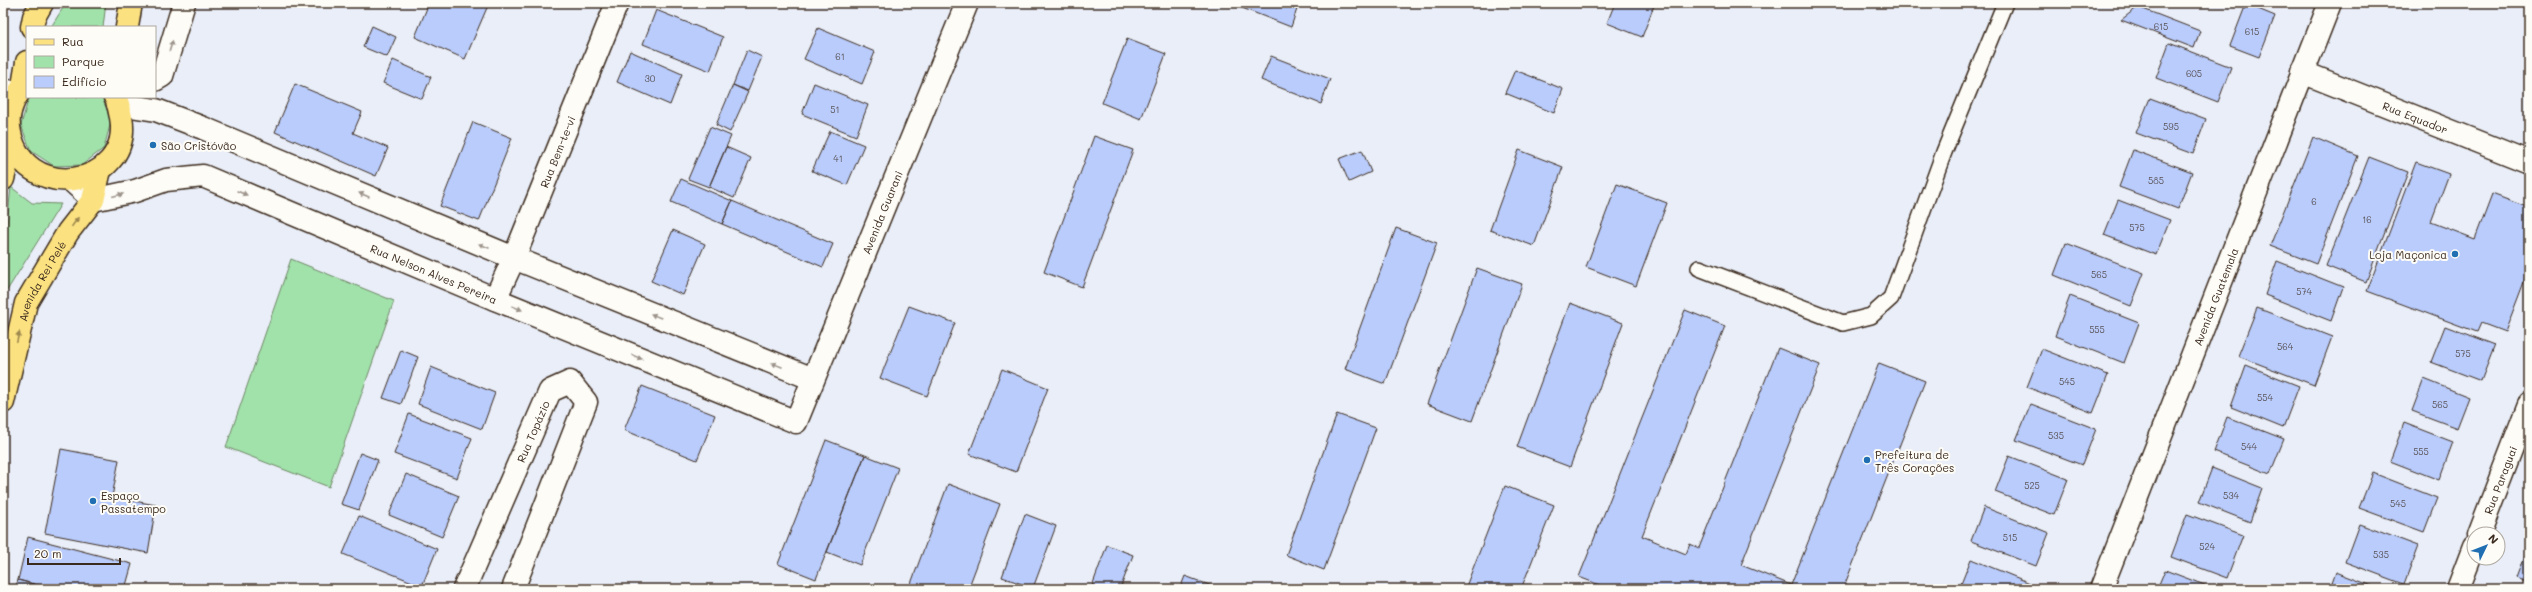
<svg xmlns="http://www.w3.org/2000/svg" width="2532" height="592" font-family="Mali,sans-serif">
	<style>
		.green { fill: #a1e2ab; stroke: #6e8664 }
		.building { fill: #b9ccfc; stroke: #3b2a1e }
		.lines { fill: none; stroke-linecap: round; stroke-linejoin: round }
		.service-casing { stroke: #3b2a1e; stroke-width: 18 }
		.minor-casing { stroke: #3b2a1e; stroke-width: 25 }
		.tertiary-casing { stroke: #3b2a1e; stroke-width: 25 }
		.primary-casing { stroke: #3b2a1e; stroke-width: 25 }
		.service { stroke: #fdfcf7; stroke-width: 15 }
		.minor { stroke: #fdfcf7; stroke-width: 22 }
		.tertiary { stroke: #fdfcf7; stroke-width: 22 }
		.primary { stroke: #fbe180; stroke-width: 22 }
		.oneway { fill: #9c938a }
		.oneway2 { fill: #9b864f }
		.poi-dot { fill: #1f6fb2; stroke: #fdfcf7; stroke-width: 1.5 }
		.labels { text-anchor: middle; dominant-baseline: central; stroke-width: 4; stroke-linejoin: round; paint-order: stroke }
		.number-label { font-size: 9px; fill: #5a5256 }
		.street-label { font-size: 11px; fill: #3b2a1e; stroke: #fdfcf7 }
		.poi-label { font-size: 11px; fill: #3b2a1e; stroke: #fdfcf7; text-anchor: start }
	</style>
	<rect width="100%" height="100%" fill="#e9eef8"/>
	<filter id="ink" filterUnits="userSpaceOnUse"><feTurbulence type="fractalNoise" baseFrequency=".025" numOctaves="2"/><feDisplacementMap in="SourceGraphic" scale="8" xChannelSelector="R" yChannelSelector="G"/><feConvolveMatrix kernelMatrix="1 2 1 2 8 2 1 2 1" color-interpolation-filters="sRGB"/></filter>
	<g filter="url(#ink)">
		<path class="green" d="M66 3H106L103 27H51Z
			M29 97H102L111 121 104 148 82 165 54 166 31 151 21 125Z
			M11 187 32 203 61 204 3 297V263Z
			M291 259 394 301 329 487 226 447Z"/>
		<path class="building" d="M429 3H489L465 59 415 37Z
			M1238 3H1282L1297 9 1291 27 1237 6Z
			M1615 3H1655L1642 37 1607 23Z
			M2246 4 2275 16 2259 57 2230 46Z
			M2138 7 2200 31 2194 48 2121 20Z
			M656 10 723 37 710 71 643 44Z
			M372 26 396 37 387 57 363 47Z
			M818 28 875 52 862 84 804 59Z
			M1127 39 1166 54 1141 119 1102 103Z
			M2169 43 2231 67 2218 102 2156 78Z
			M747 50 762 57 748 91 733 85Z
			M630 51 682 74 670 105 617 82Z
			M1271 56 1330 79 1321 104 1261 80Z
			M393 60 431 77 422 99 383 83Z
			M1515 70 1563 89 1554 113 1505 93Z
			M814 83 868 105 856 136 802 114Z
			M295 84 362 112 353 133 388 148 376 176 275 132Z
			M733 85 748 92 730 132 716 125Z
			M2150 98 2206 119 2193 154 2136 133Z
			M473 122 512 138 479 221 440 206Z
			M710 127 731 136 709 187 688 179Z
			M830 131 864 145 847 185 812 171Z
			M1094 136 1133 150 1082 287 1044 272Z
			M2313 137 2358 156 2316 264 2270 246Z
			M726 147 751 158 734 198 709 187Z
			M1362 150 1371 172 1349 182 1339 159Z
			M1519 150 1563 167 1534 246 1490 230Z
			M2133 150 2192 172 2178 209 2119 187Z
			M2369 157 2408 172 2366 282 2326 266Z
			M2416 162 2449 174 2431 222 2475 239 2492 194 2529 208V269L2505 332 2481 323 2477 332 2367 291Z
			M681 179 732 201 722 224 671 202Z
			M1617 184 1667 203 1636 286 1586 267Z
			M2118 200 2170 220 2156 255 2104 235Z
			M732 201 833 244 823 267 722 224Z
			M1396 228 1437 243 1385 384 1345 369Z
			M673 230 705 244 683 295 651 281Z
			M2066 243 2144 273 2131 306 2054 275Z
			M2277 261 2343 287 2331 321 2265 295Z
			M1477 268 1522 284 1472 421 1427 404Z
			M2070 296 2139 323 2124 363 2055 336Z
			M1570 303 1623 323 1570 467 1517 447Z
			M909 306 955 323 927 396 880 378Z
			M2257 308 2332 337 2314 385 2238 356Z
			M1685 310 1725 326 1642 536 1686 554 1690 544 1699 548 1778 348 1820 365 1741 565 1791 585 1879 363 1925 381 1843 589H1610L1579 577Z
			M2445 326 2495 345 2481 381 2431 362Z
			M2042 349 2108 375 2093 413 2027 387Z
			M401 350 418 357 401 404 383 398Z
			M2246 365 2299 386 2283 428 2231 407Z
			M431 367 495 393 482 429 418 404Z
			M1002 369 1048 388 1016 472 969 454Z
			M2424 379 2469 397 2457 428 2412 411Z
			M642 386 715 415 697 460 624 430Z
			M2031 404 2096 429 2082 465 2016 440Z
			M409 414 472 438 457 478 394 454Z
			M1337 414 1376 428 1324 570 1286 555Z
			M2227 417 2284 439 2270 474 2214 452Z
			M2404 423 2453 442 2439 480 2390 461Z
			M826 440 865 455 816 579 778 564Z
			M61 449 119 460 112 497 156 505 148 553 45 533Z
			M360 453 378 460 359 510 341 504Z
			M865 455 898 468 860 565 827 552Z
			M2009 456 2068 479 2054 515 1995 492Z
			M2212 468 2262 488 2250 522 2199 502Z
			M2373 473 2437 498 2424 532 2359 508Z
			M406 474 459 496 442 537 389 515Z
			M948 484 1000 504 968 589H909Z
			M1505 486 1554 505 1521 589H1465Z
			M1984 507 2049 533 2036 566 1971 541Z
			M2529 512V525L2524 523Z
			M1025 514 1056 526 1033 588 1002 577Z
			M2187 514 2243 535 2227 578 2171 557Z
			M359 516 437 549 422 586 343 554Z
			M2359 524 2418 546 2404 584 2345 562Z
			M28 537 132 564 125 589H53L18 580Z
			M1107 545 1133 555 1120 589H1091Z
			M2529 545V582L2517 577Z
			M1971 559 2030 583 2028 589H1959Z
			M2165 570 2215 589H2157Z
			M2336 572 2380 589H2330Z
			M1185 576 1212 586 1211 589H1180Z
			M18 580 53 589H15Z"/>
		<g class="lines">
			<defs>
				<path id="service" d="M1699 268 1843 323 1871 316 1891 298 1944 152 2005 3"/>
				<g id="minor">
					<path id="s1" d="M2302 72 2529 162"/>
					<path d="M155 80 162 76 184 3"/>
					<path d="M3 90 18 93"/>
					<path id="s2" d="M495 299 514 258 617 3"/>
					<path id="s3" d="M2479 534 2529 404"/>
					<path id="s4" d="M464 589 550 391 570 382 586 402 513 589"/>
					<path d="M2458 589 2474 547"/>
				</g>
				<g id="tertiary">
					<path d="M118 104 156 110 203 128 514 258 813 379"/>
					<path id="s5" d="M72 181 93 200 135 191 166 180 203 176 495 299 796 422 967 3"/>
					<path id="s6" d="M2101 589 2330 3"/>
				</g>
				<g id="primary">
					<path d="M32 27 34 17 42 3"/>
					<path d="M127 27 131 3"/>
					<path d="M27 84C15 93 7 112 9 127 19 207 134 189 121 117 119 110 119 103 115 97"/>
					<path d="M23 86 27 62"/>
					<path d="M3 179 12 144"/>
					<path id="s7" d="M3 402 26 303 68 232 93 200 100 170"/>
				</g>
			</defs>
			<use href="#service" class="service-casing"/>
			<use href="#minor" class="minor-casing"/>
			<use href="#tertiary" class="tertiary-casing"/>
			<use href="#primary" class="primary-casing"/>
			<use href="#service" class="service"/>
			<use href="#minor" class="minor"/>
			<use href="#tertiary" class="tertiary"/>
			<use href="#primary" class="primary"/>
		</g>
		<defs><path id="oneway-solid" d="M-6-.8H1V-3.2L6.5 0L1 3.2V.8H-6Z"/></defs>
		<g class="oneway">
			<use href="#oneway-solid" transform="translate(171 46) rotate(-73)"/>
			<use href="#oneway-solid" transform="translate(242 193) rotate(23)"/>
			<use href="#oneway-solid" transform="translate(118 195) rotate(-14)"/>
			<use href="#oneway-solid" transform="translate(364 195) rotate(-157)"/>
			<use href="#oneway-solid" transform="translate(484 246) rotate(-157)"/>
			<use href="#oneway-solid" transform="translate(517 308) rotate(22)"/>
			<use href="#oneway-solid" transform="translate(656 316) rotate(-158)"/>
			<use href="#oneway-solid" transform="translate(637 357) rotate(22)"/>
			<use href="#oneway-solid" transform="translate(777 365) rotate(-158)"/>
		</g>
		<g class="oneway2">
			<use href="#oneway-solid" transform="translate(75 222) rotate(-54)"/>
			<use href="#oneway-solid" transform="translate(18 337) rotate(-77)"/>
		</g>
	</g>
	<g class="poi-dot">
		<circle cx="153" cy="145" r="4"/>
		<circle cx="2455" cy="254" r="4"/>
		<circle cx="1867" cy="460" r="4"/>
		<circle cx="93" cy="501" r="4"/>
	</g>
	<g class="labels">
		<g class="number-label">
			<text x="2161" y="26">615</text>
			<text x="2252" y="31">615</text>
			<text x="840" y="56">61</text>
			<text x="2194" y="73">605</text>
			<text x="650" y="78">30</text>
			<text x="835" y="109">51</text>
			<text x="2171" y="126">595</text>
			<text x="838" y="158">41</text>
			<text x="2156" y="180">585</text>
			<text x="2314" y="201">6</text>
			<text x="2367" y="219">16</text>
			<text x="2137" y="227">575</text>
			<text x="2099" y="274">565</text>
			<text x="2304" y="291">574</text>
			<text x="2097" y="329">555</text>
			<text x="2285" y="346">564</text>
			<text x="2463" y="353">575</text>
			<text x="2067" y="381">545</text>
			<text x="2265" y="397">554</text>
			<text x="2440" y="404">565</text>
			<text x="2056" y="435">535</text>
			<text x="2249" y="446">544</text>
			<text x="2421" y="451">555</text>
			<text x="2032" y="485">525</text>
			<text x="2231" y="495">534</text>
			<text x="2398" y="503">545</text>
			<text x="2010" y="537">515</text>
			<text x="2207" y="546">524</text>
			<text x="2381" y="554">535</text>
		</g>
		<g class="street-label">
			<text stroke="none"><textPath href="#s1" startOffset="122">Rua Equador</textPath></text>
			<text stroke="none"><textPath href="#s2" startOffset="160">Rua Bem-te-vi</textPath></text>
			<text stroke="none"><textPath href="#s5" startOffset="1010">Avenida Guarani</textPath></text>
			<text stroke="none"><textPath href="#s5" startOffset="392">Rua Nelson Alves Pereira</textPath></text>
			<text stroke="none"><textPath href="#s7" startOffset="128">Avenida Rei Pelé</textPath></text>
			<text stroke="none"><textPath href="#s6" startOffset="314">Avenida Guatemala</textPath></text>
			<text stroke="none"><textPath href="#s4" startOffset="172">Rua Topázio</textPath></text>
			<text stroke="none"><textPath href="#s3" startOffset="58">Rua Paraguai</textPath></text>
		</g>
		<g class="poi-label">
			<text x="161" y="145">São Cristóvão</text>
			<text x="2447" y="254" text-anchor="end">Loja Maçonica</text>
			<text x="1875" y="454">Prefeitura de<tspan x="1875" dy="13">Três Corações</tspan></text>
			<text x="101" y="495">Espaço<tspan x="101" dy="13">Passatempo</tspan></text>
		</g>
	</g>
	<rect width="2532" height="592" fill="none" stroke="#fdfcf7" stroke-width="16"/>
	<rect x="8" y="8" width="2516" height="576" fill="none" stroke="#3b2a1e" stroke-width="1.5" filter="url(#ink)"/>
	<rect x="26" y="26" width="130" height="72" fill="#fdfcf7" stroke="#afa8a0"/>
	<rect x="34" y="39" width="20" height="6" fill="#fbe180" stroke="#afa8a0"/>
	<text x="62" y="46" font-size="12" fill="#3b2a1e">Rua</text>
	<rect x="34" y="56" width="20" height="12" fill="#a1e2ab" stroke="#afa8a0"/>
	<text x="62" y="66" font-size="12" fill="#3b2a1e">Parque</text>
	<rect x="34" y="76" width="20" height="12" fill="#b9ccfc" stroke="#afa8a0"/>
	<text x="62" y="86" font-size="12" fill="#3b2a1e">Edifício</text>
	<g transform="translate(2486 546) rotate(47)"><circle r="19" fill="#fdfcf7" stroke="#afa8a0"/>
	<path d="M0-3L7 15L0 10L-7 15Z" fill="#1f6fb2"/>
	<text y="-6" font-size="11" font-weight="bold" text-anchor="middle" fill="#3b2a1e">N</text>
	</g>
	<path d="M28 558v6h92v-6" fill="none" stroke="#3b2a1e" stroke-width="2"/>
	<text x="34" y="558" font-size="12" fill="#3b2a1e" stroke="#fdfcf7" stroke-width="3" paint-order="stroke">20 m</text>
</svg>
